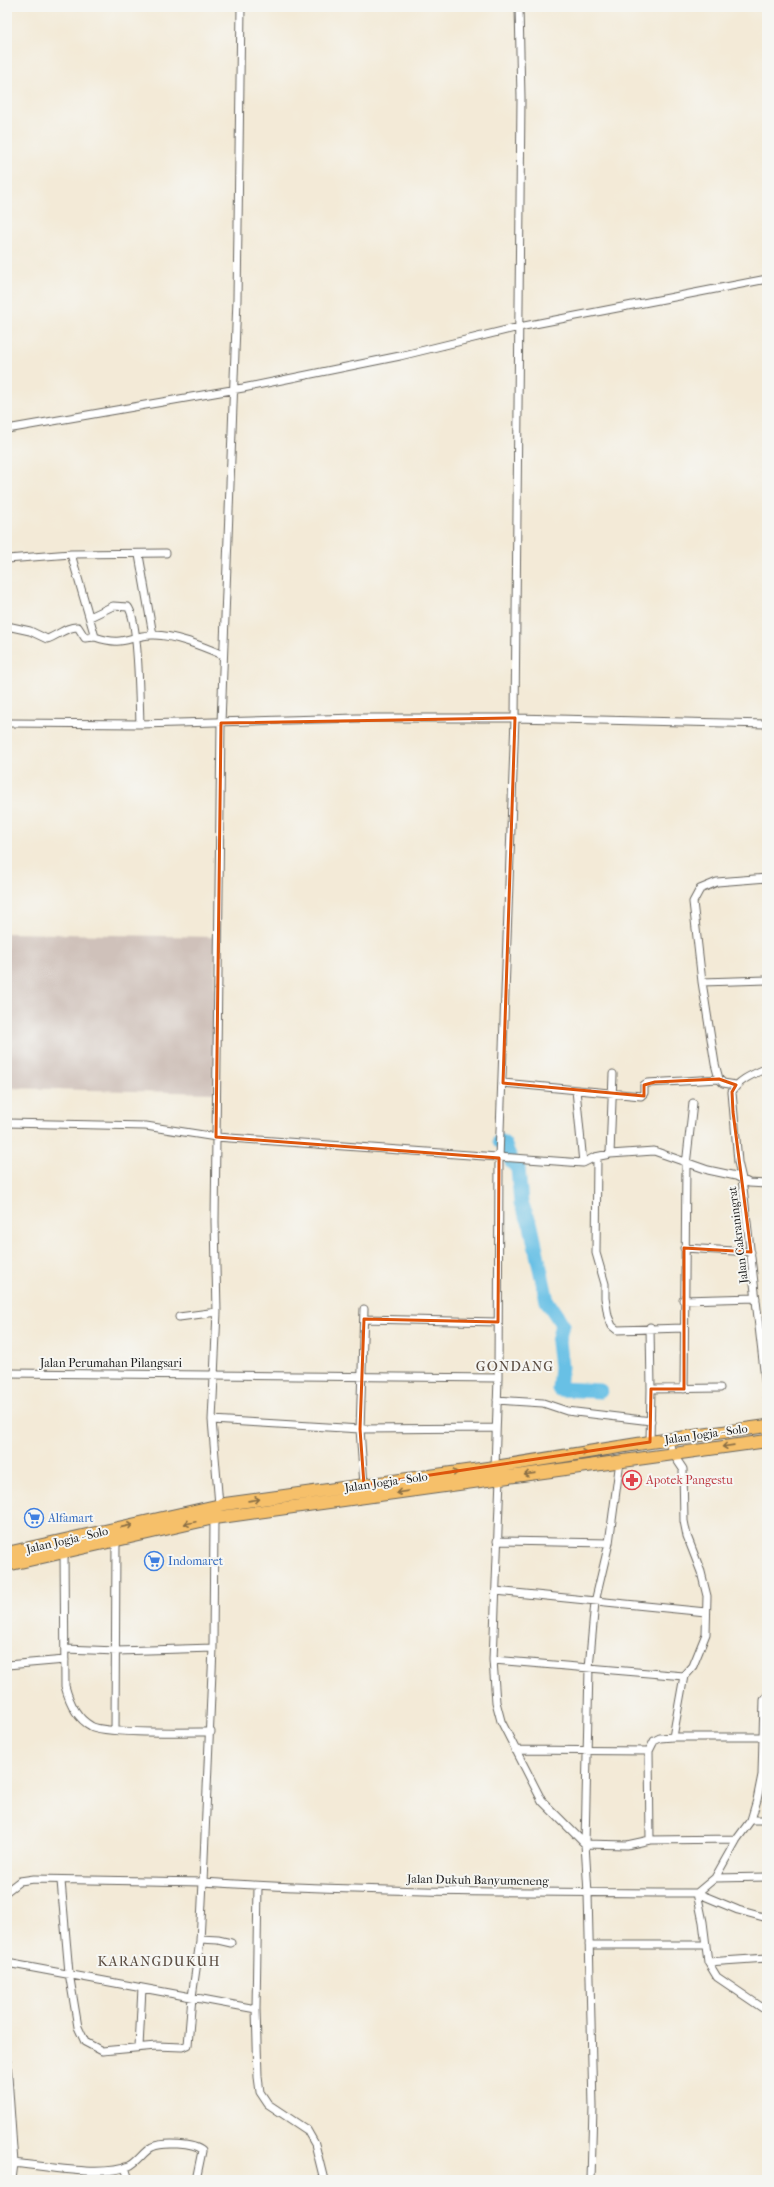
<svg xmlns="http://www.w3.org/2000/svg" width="774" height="2187" font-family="'IM FELL French Canon',serif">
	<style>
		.industrial { fill: #cfc1ba }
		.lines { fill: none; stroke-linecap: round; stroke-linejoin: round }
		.river { stroke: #67c0e5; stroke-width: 15 }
		.minor-casing { stroke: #67645d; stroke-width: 9 }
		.trunk-casing { stroke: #67645d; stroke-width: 14 }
		.minor { stroke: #fff; stroke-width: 7 }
		.trunk { stroke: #f6c06b; stroke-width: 12 }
		.oneway { stroke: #896e44 }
		.marked { fill: none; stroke: #de560d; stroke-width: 3; stroke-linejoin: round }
		.labels { text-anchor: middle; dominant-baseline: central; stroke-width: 4; stroke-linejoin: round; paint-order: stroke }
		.street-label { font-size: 12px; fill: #1c1c1c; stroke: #f6f6f2 }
		.health-label { font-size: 12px; fill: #be3a42; stroke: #f6f6f2; text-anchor: start }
		.shop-label { font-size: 12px; fill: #366cbe; stroke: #f6f6f2; text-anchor: start }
		.quarter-label { font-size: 14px; letter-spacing: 1px; fill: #5d4f44; stroke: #f6f6f2 }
	</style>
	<rect width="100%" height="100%" fill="#f6f6f2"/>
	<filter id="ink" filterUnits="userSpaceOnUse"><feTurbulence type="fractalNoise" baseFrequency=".025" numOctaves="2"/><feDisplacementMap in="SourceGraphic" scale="8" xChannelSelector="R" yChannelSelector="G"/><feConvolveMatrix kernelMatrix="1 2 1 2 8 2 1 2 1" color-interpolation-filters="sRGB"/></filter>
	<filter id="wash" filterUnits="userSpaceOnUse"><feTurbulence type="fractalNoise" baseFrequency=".012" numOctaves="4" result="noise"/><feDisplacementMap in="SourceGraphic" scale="16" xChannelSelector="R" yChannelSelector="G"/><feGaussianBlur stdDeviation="0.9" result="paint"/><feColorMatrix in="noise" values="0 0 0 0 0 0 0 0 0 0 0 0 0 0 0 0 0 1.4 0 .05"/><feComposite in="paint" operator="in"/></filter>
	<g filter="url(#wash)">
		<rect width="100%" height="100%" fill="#f3ead7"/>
		<path class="industrial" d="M7 933 215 937 214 1093 7 1088Z"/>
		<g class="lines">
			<path class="river" d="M500 1141 504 1144 512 1162 518 1168 521 1203 531 1226 547 1301 562 1324 558 1342 561 1367 559 1389 600 1391"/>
		</g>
	</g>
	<g filter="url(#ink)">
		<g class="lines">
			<defs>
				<path id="minor" d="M7 429 243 388 400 356 519 327 767 279
					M71 554 95 637C125 647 127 636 152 635 173 634 204 647 223 655
					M139 555 153 635
					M7 559 71 554 166 553
					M90 617 113 606 128 607C139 620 139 702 140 724
					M7 626 30 631 47 639C57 636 67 626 78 627L85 638 95 637
					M7 723 140 724 357 718H515L767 724
					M702 982 767 980
					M767 1068C754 1074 739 1079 732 1092L738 1162 742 1179 767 1396
					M503 1083 641 1096 644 1093V1085L647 1083 719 1079
					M736 1085 723 1083 719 1079 715 1064 702 982 693 902 700 889 717 882 767 878
					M576 1090 583 1163
					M7 1123 146 1126 216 1137 583 1163 595 1157 610 1154 654 1151 708 1170 736 1176 749 1183 767 1184
					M610 1154 613 1074
					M597 1157 596 1253 605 1284V1298L608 1316 612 1326 617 1330 684 1328
					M684 1248 751 1252
					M683 1300 756 1298
					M179 1317 217 1312
					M364 1319 498 1322
					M650 1327 651 1389
					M7 1373 498 1378
					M684 1389 686 1165 693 1103
					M497 1400 543 1403 567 1411 651 1421
					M212 1420 360 1429 495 1428
					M668 1439 673 1454 683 1469 684 1521 687 1536 701 1572 707 1596 706 1634 693 1666 684 1676 673 1737
					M650 1442 651 1389 720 1388
					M495 1467 498 1378 499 1158 515 718 521 98 519 7
					M500 1478 493 1660 496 1702 501 1721 542 1801 585 1844 627 1845 650 1840 737 1839
					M364 1485 360 1429 364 1309
					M219 1505 212 1420 217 1312 215 1222 221 723 237 299 241 7
					M497 1541 609 1543
					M64 1551 65 1686C69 1701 76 1718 91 1726 103 1734 190 1732 211 1732
					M496 1591 706 1612
					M65 1649 117 1651 213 1648
					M493 1660 684 1676
					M7 1665 65 1660
					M115 1730 116 1540
					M763 1737 762 1775 757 1800 751 1820 737 1839 715 1878 697 1893 703 1922 708 1962 717 1977 767 2011
					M515 1750 649 1751
					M751 1820H767
					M650 1840 649 1751 654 1741 660 1738 673 1737H763L764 1700 767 1696
					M715 1878 767 1877
					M61 1881 69 1973 78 2027 85 2042 102 2051 156 2046 182 2047 188 2045 192 1997 200 1941 203 1882C367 1893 532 1892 697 1893L738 1910 767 1918
					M258 1886 256 2009 258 2077 260 2092 268 2104 307 2130 315 2144 324 2180
					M7 1891 20 1881 34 1879 203 1882 213 1648 214 1518
					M200 1939 218 1940 231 1943
					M589 1945H706
					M708 1962 767 1958
					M7 1963 256 2009
					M139 2047 142 1988
					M7 2062 14 2163 12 2180
					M125 2167 129 2180
					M7 2168 14 2163C43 2166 103 2178 129 2166 138 2162 143 2152 152 2147 162 2142 194 2143 202 2151L196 2180
					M591 2180 593 2107 588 1893 585 1844 589 1668 595 1602 609 1543 620 1461"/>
				<path id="trunk" d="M7 1553 225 1504 495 1467 650 1442 767 1426
					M7 1565 214 1518 767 1441"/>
			</defs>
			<use href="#minor" class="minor-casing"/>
			<use href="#trunk" class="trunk-casing"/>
			<use href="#minor" class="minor"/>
			<use href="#trunk" class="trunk"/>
		</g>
		<defs><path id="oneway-shaft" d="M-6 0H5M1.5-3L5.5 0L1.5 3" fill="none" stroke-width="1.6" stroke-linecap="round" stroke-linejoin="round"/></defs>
		<g class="oneway">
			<use href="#oneway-shaft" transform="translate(728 1446) rotate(172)"/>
			<use href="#oneway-shaft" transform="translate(581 1453) rotate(-9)"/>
			<use href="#oneway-shaft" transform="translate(452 1473) rotate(-7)"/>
			<use href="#oneway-shaft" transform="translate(530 1474) rotate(172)"/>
			<use href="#oneway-shaft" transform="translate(402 1492) rotate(172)"/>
			<use href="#oneway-shaft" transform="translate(254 1500) rotate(-8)"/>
			<use href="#oneway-shaft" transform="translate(190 1523) rotate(168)"/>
			<use href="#oneway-shaft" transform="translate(127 1526) rotate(-13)"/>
		</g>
	</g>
	<path class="marked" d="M515 718 503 1083 644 1096V1085L655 1082 719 1079 736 1085 732 1092 733 1112 751 1252 684 1248V1389H651L650 1442 364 1485 360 1429 364 1319 498 1322 499 1158 216 1137 221 723Z"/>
	<defs>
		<symbol id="pharmacy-ring" viewBox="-11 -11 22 22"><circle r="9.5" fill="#f6f6f2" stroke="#e0444e" stroke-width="1.5"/><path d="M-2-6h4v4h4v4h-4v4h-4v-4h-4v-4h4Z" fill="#e0444e"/></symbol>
		<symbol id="supermarket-ring" viewBox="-11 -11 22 22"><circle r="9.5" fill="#f6f6f2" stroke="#3f7fe0" stroke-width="1.5"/><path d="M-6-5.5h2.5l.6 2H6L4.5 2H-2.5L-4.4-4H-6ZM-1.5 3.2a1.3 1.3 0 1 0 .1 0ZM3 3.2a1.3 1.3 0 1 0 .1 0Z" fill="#3f7fe0"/></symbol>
	</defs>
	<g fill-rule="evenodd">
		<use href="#pharmacy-ring" x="621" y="1469" width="22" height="22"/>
		<use href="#supermarket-ring" x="23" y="1507" width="22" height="22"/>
		<use href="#supermarket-ring" x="143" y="1550" width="22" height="22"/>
	</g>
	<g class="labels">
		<g class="street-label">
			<text transform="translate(738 1235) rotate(-97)">Jalan Cakraningrat</text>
			<text x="111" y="1363">Jalan Perumahan Pilangsari</text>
			<text transform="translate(706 1434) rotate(-8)">Jalan Jogja - Solo</text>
			<text transform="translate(386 1482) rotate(-8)">Jalan Jogja - Solo</text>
			<text transform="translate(67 1540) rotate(-13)">Jalan Jogja - Solo</text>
			<text transform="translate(478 1880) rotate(1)">Jalan Dukuh Banyumeneng</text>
		</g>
		<g class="health-label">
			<text x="646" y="1480">Apotek Pangestu</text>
		</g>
		<g class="shop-label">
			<text x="48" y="1518">Alfamart</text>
			<text x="168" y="1561">Indomaret</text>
		</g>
		<g class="quarter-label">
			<text x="515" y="1366">GONDANG</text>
			<text x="159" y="1961">KARANGDUKUH</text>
		</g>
	</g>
	<rect width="774" height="2187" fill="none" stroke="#f6f6f2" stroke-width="24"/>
</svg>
